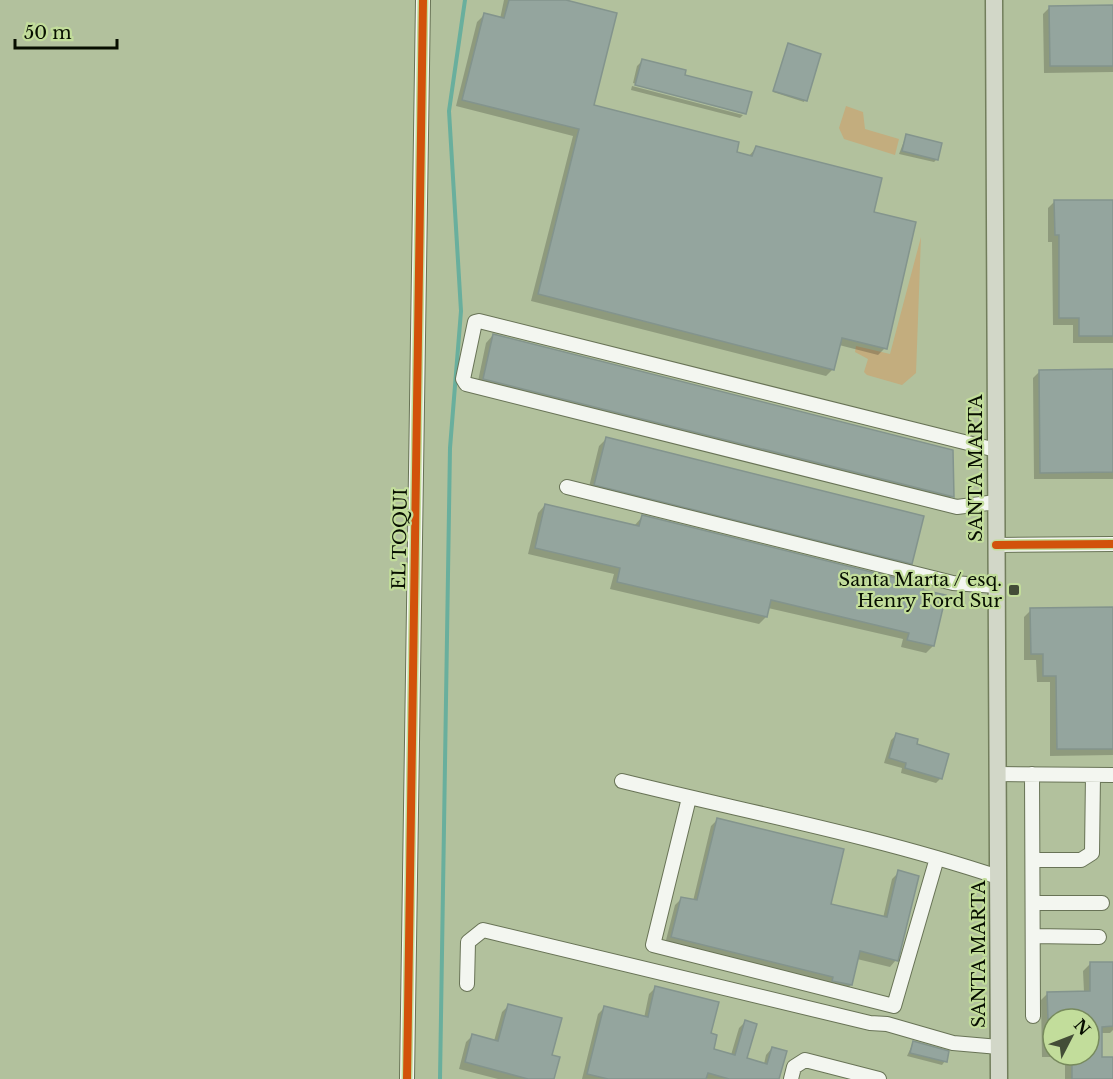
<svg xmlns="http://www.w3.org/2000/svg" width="1113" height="1079" font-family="'Libre Baskerville',serif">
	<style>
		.green { fill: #c3ad7e }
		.shadow { fill: #0003; fill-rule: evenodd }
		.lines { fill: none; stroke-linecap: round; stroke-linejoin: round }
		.stream { stroke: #69af9d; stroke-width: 4 }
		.building { fill: #94a59e; stroke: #83948d; stroke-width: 1.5 }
		.minor-casing { stroke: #687356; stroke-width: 16 }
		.major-casing { stroke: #727e5c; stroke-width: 19 }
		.minor { stroke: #f3f6f0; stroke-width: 14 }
		.major { stroke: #d2d7c8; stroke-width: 16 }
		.cycleway-casing { stroke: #c2dd9b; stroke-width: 11 }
		.cycleway { stroke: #d2520b; stroke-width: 8 }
		.poi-dot { fill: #434d37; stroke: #c2dd9b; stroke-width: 2 }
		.labels { text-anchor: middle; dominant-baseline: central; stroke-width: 4.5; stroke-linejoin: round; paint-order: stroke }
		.street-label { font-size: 18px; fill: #070e00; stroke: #c2dd9b }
		.poi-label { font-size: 18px; fill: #070e00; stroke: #c2dd9b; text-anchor: end }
	</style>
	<rect width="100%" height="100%" fill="#b2c19d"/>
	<path class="green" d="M846 106 863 112 865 129 899 139 895 155 844 139 839 128Z
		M921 237 916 373 902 385 867 375 864 372 868 359 855 352 856 346 890 354Z"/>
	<path class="shadow" d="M504 0H559L592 106 748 157 756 148 885 348 878 355 839 345 833 369 826 376 531 301 573 136 456 106 477 22 484 15 500 19Z
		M1050 7H1113V72L1044 73 1043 14Z
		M788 45 819 55 804 102 773 92Z
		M642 61 684 72 683 76 750 93 745 113 633 83 637 66Z
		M632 86 743 115 740 118 631 90Z
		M906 136 937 159 934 162 899 154Z
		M1055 201H1113V343H1073V325H1053L1052 242H1048V208Z
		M493 335 952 496 945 503 477 386 486 343Z
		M1040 371H1113V479H1034L1033 378Z
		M606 439 911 563 904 570 588 491 599 446Z
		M545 505 634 526 642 517 921 591 933 646 926 653 901 647 903 639 768 608 766 617 759 624 610 589 614 574 528 554 538 513Z
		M1113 609V755L1050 756V682H1037L1036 660H1024V617L1031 610Z
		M896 735 915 745 941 778 936 783 901 773 902 768 884 763 891 740Z
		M717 820 829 905 883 918 892 879 899 872 896 960 890 967 857 959 851 985 844 992 665 944 675 905 682 898 693 901 711 826Z
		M1113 963V1030L1110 1033H1101V1058H1113V1079H1065V1057H1042L1041 1000 1048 993 1084 992 1083 971 1090 964ZM1053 1019H1089V1055H1053Z
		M656 987 710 1034 712 1050 731 1055 739 1028 745 1022V1059L764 1064 766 1055 772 1048 778 1079H582L598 1014 604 1008 644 1018 649 994Z
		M509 1005 550 1056 553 1079H498L459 1069 466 1042 472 1036 494 1041 502 1012Z
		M913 1043 945 1061 942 1065 907 1056Z"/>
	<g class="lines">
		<path class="stream" d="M440 1079 450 448 461 311 449 111 465 0"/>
	</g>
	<path class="building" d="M509 0H566L617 13 594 105 739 142 737 152 752 156 756 146 882 178 874 212 916 222 887 349 842 338 834 370 538 294 579 129 462 100 484 13 504 18Z
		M1113 5V66H1050L1049 6Z
		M788 43 821 54 807 101 773 91Z
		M642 59 686 70 685 75 752 92 746 114 635 85Z
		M906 134 942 143 938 160 902 151Z
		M1054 200H1113V336H1079V318H1059V235H1055Z
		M493 334 953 450 954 497 483 379Z
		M1113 369V472L1040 473 1039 370Z
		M606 437 924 516 912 564 594 485Z
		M545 504 639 526 642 515 924 585 923 590 946 595 934 646 907 640 909 633 771 600 767 617 617 582 620 568 535 548Z
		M1113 607V749H1057L1056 676H1043V654H1031L1030 608Z
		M896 733 918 739 917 744 949 754 942 779 905 768 906 763 889 758Z
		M717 818 844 849 831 904 887 917 898 870 919 876 898 961 860 951 852 985 832 981 833 977 671 937 681 897 697 900Z
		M1090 962H1113V1026L1102 1027V1057H1113V1079H1072V1057H1089V1019H1048L1047 992 1090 991Z
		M655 986 719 1002 711 1033 717 1035 714 1049 735 1055 745 1020 757 1024 747 1058 767 1064 772 1047 787 1051 779 1079H729L708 1073 706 1079H608L587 1074 604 1006 648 1017Z
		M508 1004 562 1018 552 1055 560 1057 554 1079H528L465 1062 472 1034 498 1041Z
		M913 1041 949 1051 947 1062 910 1053Z"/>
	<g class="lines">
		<defs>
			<path id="minor" d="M996 450 479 321 475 322 463 379 466 384 957 507 996 502
				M567 487 953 583 996 586
				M996 545 1113 544
				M997 774 1113 775
				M1032 774 1033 1016
				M622 781C747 812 875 836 998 877
				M689 798 653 945 894 1006 937 858
				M1033 860H1081L1092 853 1093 775
				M1033 903H1102
				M1033 936 1099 937
				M467 984 468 942 483 930 870 1023 887 1024 953 1043 999 1047
				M407 1079 423 0
				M791 1079 794 1067 805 1060 879 1079"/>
			<path id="major" d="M994 0 999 1079"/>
		</defs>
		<use href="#minor" class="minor-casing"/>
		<use href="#major" class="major-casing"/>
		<use href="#minor" class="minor"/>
		<use href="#major" class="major"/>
		<defs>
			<path id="cycleway" d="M996 545 1113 544
				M407 1079 423 0"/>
		</defs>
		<use href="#cycleway" class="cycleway-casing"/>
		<use href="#cycleway" class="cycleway"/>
	</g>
	<rect class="poi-dot" x="1008" y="584" width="12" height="12" rx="3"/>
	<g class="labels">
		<g class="street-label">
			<text transform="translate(976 468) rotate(-90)">SANTA MARTA</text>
			<text transform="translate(400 539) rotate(-89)">EL TOQUI</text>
			<text transform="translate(979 954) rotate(-90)">SANTA MARTA</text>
		</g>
		<g class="poi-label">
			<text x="1002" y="580">Santa Marta / esq.<tspan x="1002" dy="21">Henry Ford Sur</tspan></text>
		</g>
	</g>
	<g transform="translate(1071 1037) rotate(48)"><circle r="28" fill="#c2dd9b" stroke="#778a5d" stroke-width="1.5"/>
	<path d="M0-4.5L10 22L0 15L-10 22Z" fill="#434d37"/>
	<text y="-9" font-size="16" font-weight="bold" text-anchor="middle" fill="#070e00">N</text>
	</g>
	<path d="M15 39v9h102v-9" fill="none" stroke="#070e00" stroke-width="3"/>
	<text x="24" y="39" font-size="18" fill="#070e00" stroke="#c2dd9b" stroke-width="4.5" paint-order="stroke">50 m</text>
</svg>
